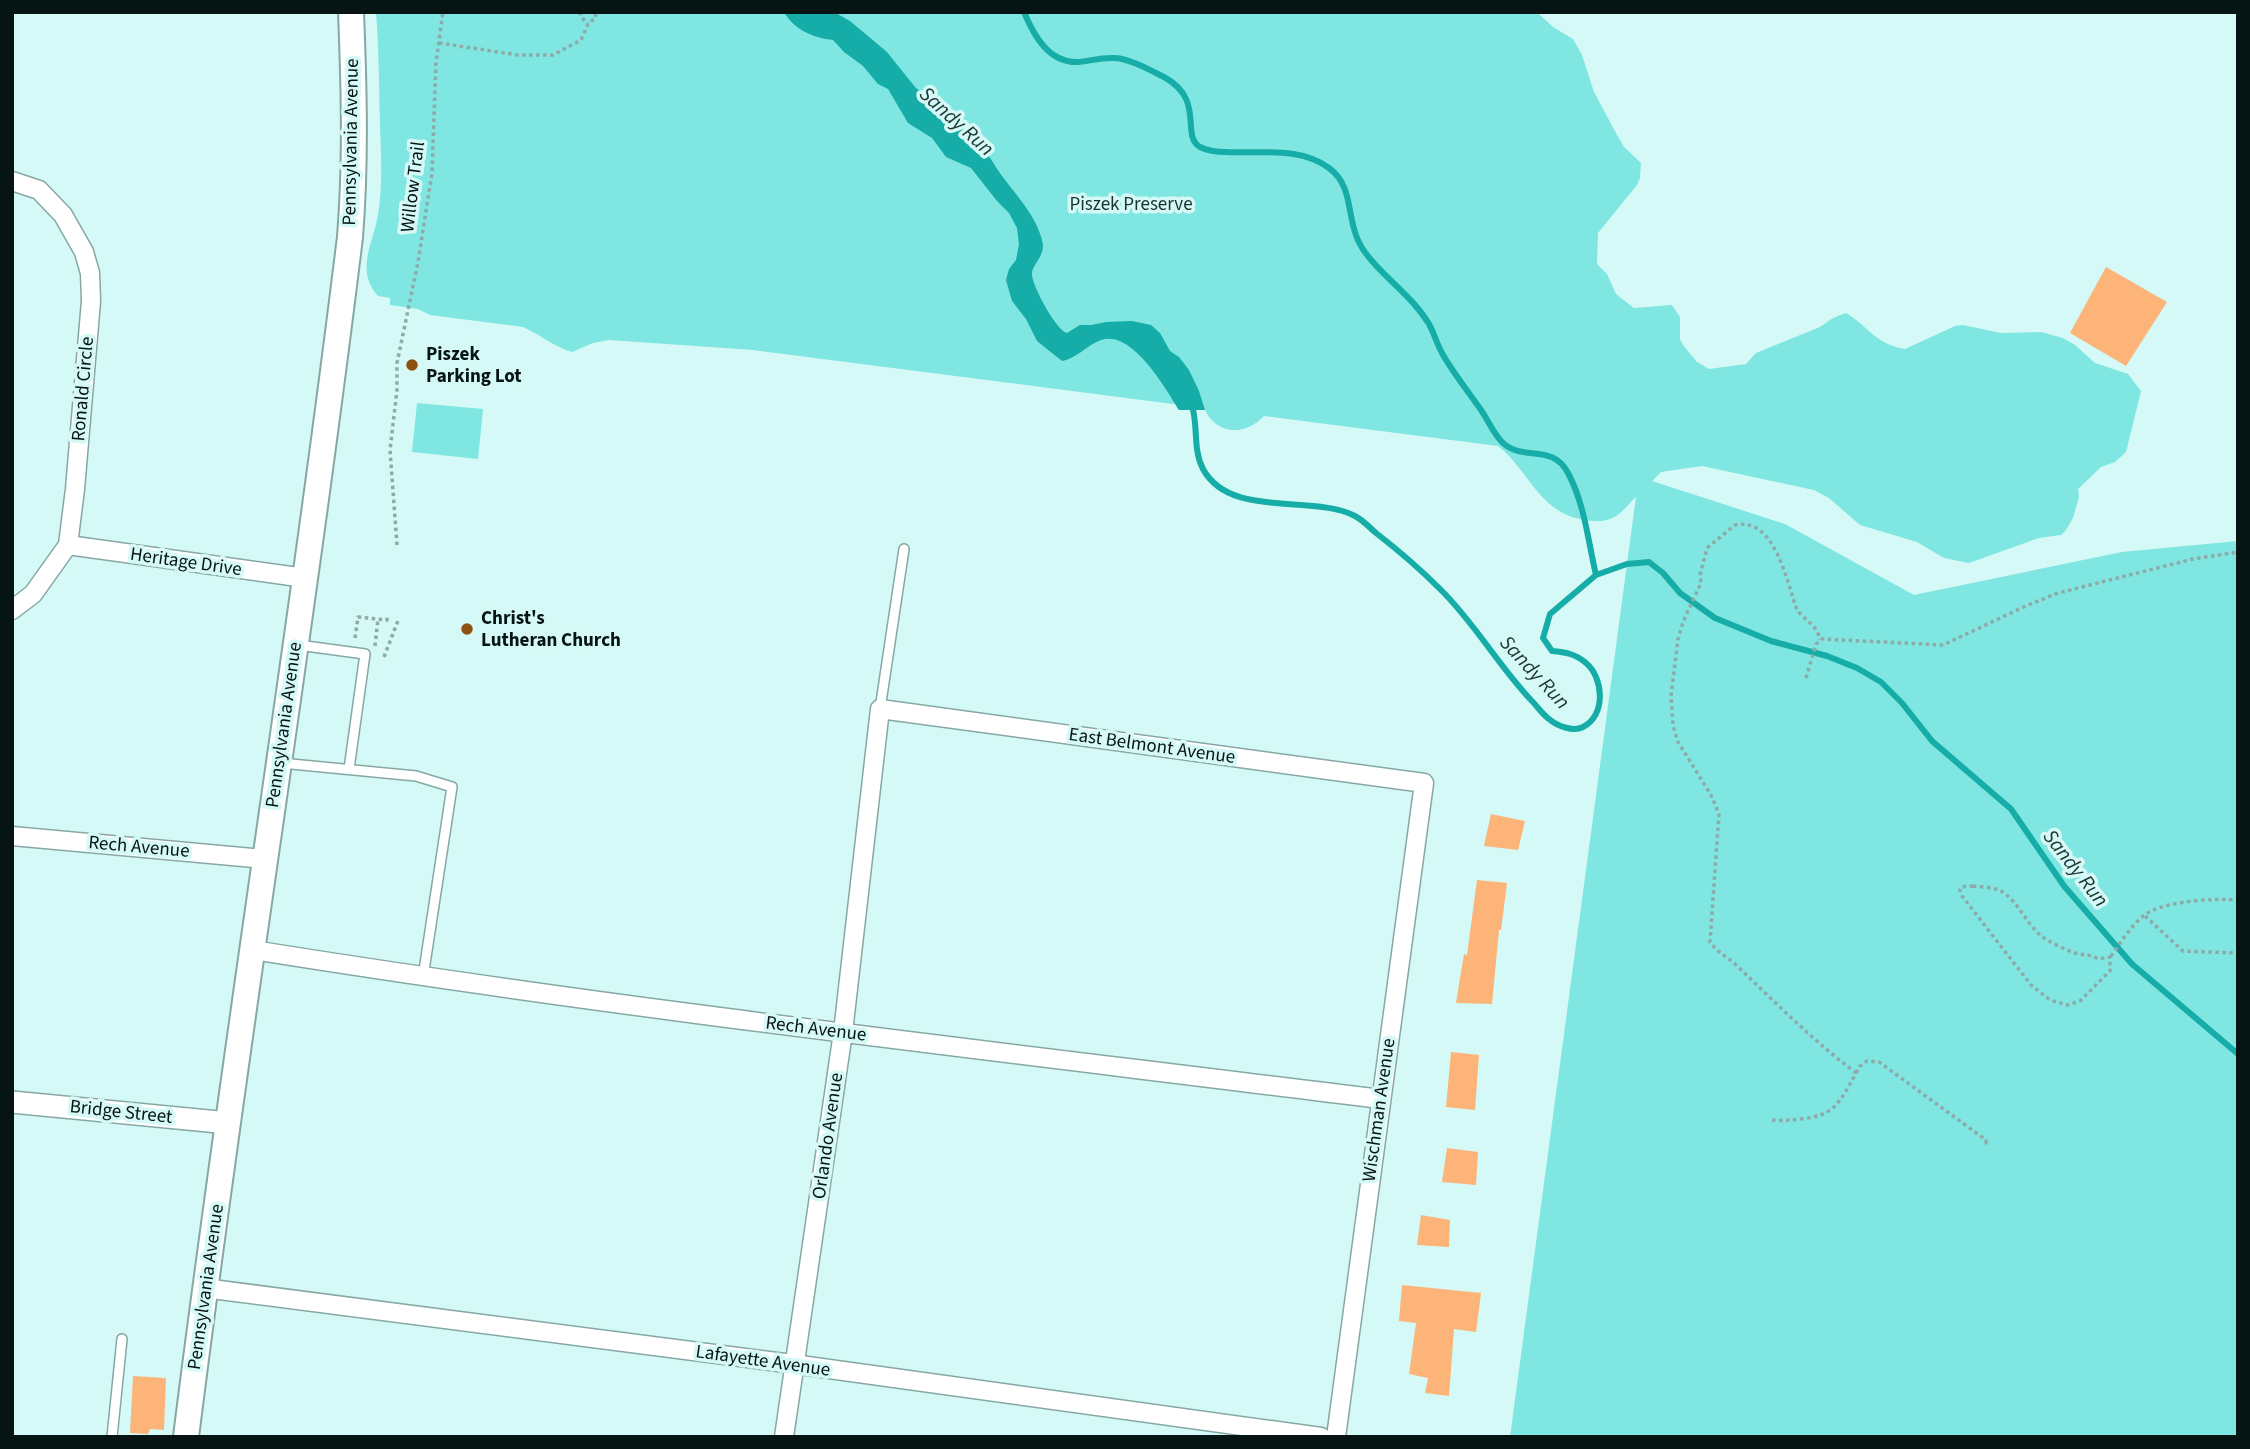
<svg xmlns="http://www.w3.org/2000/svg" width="2250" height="1449" font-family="'Source Sans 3',sans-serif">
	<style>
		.green { fill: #7fe6e1 }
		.water { fill: #16aca7 }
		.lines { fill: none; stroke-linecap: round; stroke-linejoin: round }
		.stream { stroke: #16aca7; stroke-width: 6 }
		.building { fill: #fcb479 }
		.service-casing { stroke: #86a8a5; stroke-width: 12 }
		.minor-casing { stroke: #86a8a5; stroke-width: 21 }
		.tertiary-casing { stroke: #86a8a5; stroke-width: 24 }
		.secondary-casing { stroke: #86a8a5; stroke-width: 28 }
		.path { stroke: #8eaaa8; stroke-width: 3.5; stroke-dasharray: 3.5 3.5; stroke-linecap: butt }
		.service { stroke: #fff; stroke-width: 9 }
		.minor { stroke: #fff; stroke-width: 18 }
		.tertiary { stroke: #fff; stroke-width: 21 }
		.secondary { stroke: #fff; stroke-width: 24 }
		.poi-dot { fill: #8e5112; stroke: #d5f9f6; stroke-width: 2.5 }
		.labels { text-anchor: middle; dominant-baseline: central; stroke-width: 7; stroke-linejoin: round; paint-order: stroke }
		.street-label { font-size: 19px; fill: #071414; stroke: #d5f9f6 }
		.park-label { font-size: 19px; fill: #1b3130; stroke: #d5f9f6 }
		.poi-label { font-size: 19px; font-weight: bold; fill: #071414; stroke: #d5f9f6; text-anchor: start }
		.water-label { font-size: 21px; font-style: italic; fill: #203736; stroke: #d5f9f6 }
	</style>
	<rect width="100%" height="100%" fill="#d5f9f6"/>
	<path class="green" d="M376 12H1537L1553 27 1573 39 1582 55 1594 92 1617 135 1624 147 1641 163 1640 178 1637 185 1598 233 1597 264 1607 274 1616 294 1634 308 1672 305 1680 317V339L1683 345 1697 362 1709 369 1746 364 1756 353 1820 327 1833 318 1846 313C1869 327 1875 344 1905 349L1955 326 1963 325 2001 333 2041 332 2063 338 2075 345 2095 363 2128 374 2141 391 2126 452 2115 462 2101 467 2078 489 2079 497 2073 518 2066 530 2061 535 2039 538 1969 563 1944 558 1917 542 1860 525 1829 498 1814 490 1702 466 1661 472 1652 481 1785 524 1914 595 2122 552 2238 541V1437H1510L1636 497C1629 503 1624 511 1616 516 1606 522 1595 522 1584 520 1538 512 1530 471 1498 446L1264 416C1244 437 1216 435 1204 408L753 350 609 340 593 343 572 352C554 347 541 335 523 327L430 315 418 309 390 305V298L378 296C355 270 373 244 378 215 383 185 381 155 380 125 379 87 379 50 376 12Z
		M417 403 483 409 478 459 412 452Z"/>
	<path class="water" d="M784 12H834L850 21 887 52 915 87 933 102 947 121 954 125 968 127C981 142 991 160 1002 176 1017 196 1036 216 1042 240 1047 256 1031 264 1032 275 1033 288 1057 331 1067 333L1080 325H1091L1106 322 1132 321 1151 325 1160 333 1170 351 1179 357 1189 370 1199 391 1205 410H1179C1166 389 1132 329 1101 340 1087 345 1076 359 1062 361L1037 341 1026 319 1012 301 1006 280 1009 269 1016 260 1019 244 1017 228 1009 213 997 201 971 168 946 157 932 138 908 123 888 89 878 84 863 66 844 52 833 40C814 38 794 30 784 12Z"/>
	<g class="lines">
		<path class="stream" d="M1024 12C1034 36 1049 63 1078 62 1090 61 1102 57 1115 58 1130 59 1150 70 1164 77 1206 100 1180 135 1200 147 1208 151 1218 152 1226 152 1260 154 1299 146 1329 168 1352 185 1347 211 1356 235 1359 245 1365 253 1372 261 1391 283 1414 299 1429 324 1434 333 1437 344 1442 353 1453 373 1468 391 1481 410 1488 420 1492 431 1501 441 1521 463 1552 442 1568 473 1585 505 1588 541 1596 575
			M1191 402C1199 424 1192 448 1203 469 1230 519 1313 494 1355 516 1363 520 1370 528 1376 533 1398 550 1420 569 1440 589 1474 622 1498 665 1531 700 1537 706 1542 714 1549 719 1557 726 1573 732 1583 727 1606 716 1604 678 1586 663 1576 654 1565 652 1552 651L1543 638 1550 614 1596 575 1627 564 1649 562 1663 573 1680 593 1715 618 1771 641 1827 656 1857 668 1881 682 1902 703 1932 741 2011 809 2064 886 2132 964 2238 1054"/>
	</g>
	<path class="building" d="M2106 267 2167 302 2126 366 2070 333Z
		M1491 814 1525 821 1518 850 1484 846Z
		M1477 880 1507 883 1501 930H1499L1492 1004 1456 1003 1464 954 1467 955Z
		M1451 1052 1479 1055 1475 1110 1446 1107Z
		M1447 1148 1478 1152 1476 1185 1442 1182Z
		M1421 1215 1450 1220 1449 1247 1417 1245Z
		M1402 1285 1481 1293 1476 1332 1454 1329 1449 1396 1425 1393 1428 1378 1409 1374 1416 1323 1399 1321Z
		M133 1376 166 1378 164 1430 150 1429 148 1434 130 1433Z"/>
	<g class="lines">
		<defs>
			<path id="service" d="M298 645 365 654 349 769
				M880 709 904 549
				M281 763 416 776 452 787 423 977
				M112 1437 122 1339"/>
			<path id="minor" d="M12 181 39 190 63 215 84 252 90 273 91 301 75 489 68 545 33 594 12 610
				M68 545 305 578
				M12 836 265 859
				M253 950C627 1010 1004 1052 1380 1099
				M204 1288 793 1364 1321 1437
				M784 1437 843 1032 880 709 1424 783 1336 1437"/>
			<path id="tertiary" d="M12 1102 229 1123"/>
			<path id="secondary" d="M186 1437C236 1036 301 638 350 237 356 162 354 88 351 12"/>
		</defs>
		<use href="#service" class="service-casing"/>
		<use href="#minor" class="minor-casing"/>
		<use href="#tertiary" class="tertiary-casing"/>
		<use href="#secondary" class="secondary-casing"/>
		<path class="path" d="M580 12 581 17 588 24
			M439 43 518 55H553L581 40 588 24 596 17 595 12
			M397 545 390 450 397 390V363L418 262 432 173 436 62 443 12
			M355 638 358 617 387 620V617
			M375 646 378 619
			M384 657 399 618
			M1806 678 1816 644 1822 639 1943 645 2028 605 2058 593 2193 559 2238 552
			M1973 886C1982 887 1993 887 2001 891 2020 902 2027 928 2047 940 2054 944 2064 949 2072 952 2082 956 2088 953 2098 959L2110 957V971L2080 1001 2067 1005 2050 1000 2031 985 1962 896 1960 890 1961 887Z
			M2145 916 2183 951 2238 953
			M2111 956C2122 941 2134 920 2151 911 2171 901 2216 898 2238 900
			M1856 1073 1860 1066 1867 1061 1879 1062 1986 1140V1143L1984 1140
			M1772 1120C1783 1121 1790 1120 1800 1119 1835 1116 1840 1102 1856 1073 1812 1040 1774 1001 1735 964 1726 956 1717 952 1710 942L1719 814 1711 795 1678 742 1673 725 1671 696 1678 639 1683 622 1701 583 1700 575 1707 548 1735 525C1775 516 1787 583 1797 610 1804 620 1820 627 1819 640"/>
		<use href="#service" class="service"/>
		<use href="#minor" class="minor"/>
		<use href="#tertiary" class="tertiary"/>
		<use href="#secondary" class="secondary"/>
	</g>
	<g class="poi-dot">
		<circle cx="412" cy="365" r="7"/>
		<circle cx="467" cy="629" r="7"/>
	</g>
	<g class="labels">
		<g class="street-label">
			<text transform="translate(351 142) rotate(-89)">Pennsylvania Avenue</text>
			<text transform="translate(413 187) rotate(-83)">Willow Trail</text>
			<text transform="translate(83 389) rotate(-85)">Ronald Circle</text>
			<text transform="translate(186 562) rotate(8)">Heritage Drive</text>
			<text transform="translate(284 725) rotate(-82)">Pennsylvania Avenue</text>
			<text transform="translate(1152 746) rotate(8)">East Belmont Avenue</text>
			<text transform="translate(139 847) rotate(5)">Rech Avenue</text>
			<text transform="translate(816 1029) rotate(7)">Rech Avenue</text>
			<text transform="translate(1379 1110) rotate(-82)">Wischman Avenue</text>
			<text transform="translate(121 1112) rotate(6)">Bridge Street</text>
			<text transform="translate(828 1136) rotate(-82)">Orlando Avenue</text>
			<text transform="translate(206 1287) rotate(-82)">Pennsylvania Avenue</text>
			<text transform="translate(763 1361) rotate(8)">Lafayette Avenue</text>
		</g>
		<g class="park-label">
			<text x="1131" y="204">Piszek Preserve</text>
		</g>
		<g class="poi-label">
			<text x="426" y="354">Piszek<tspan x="426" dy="22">Parking Lot</tspan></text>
			<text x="481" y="618">Christ's<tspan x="481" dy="22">Lutheran Church</tspan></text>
		</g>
		<g class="water-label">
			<text transform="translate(957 121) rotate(42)">Sandy Run</text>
			<text transform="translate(1535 672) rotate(47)">Sandy Run</text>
			<text transform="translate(2076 868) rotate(52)">Sandy Run</text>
		</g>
	</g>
	<rect width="2250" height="1449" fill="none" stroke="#071414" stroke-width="28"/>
</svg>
